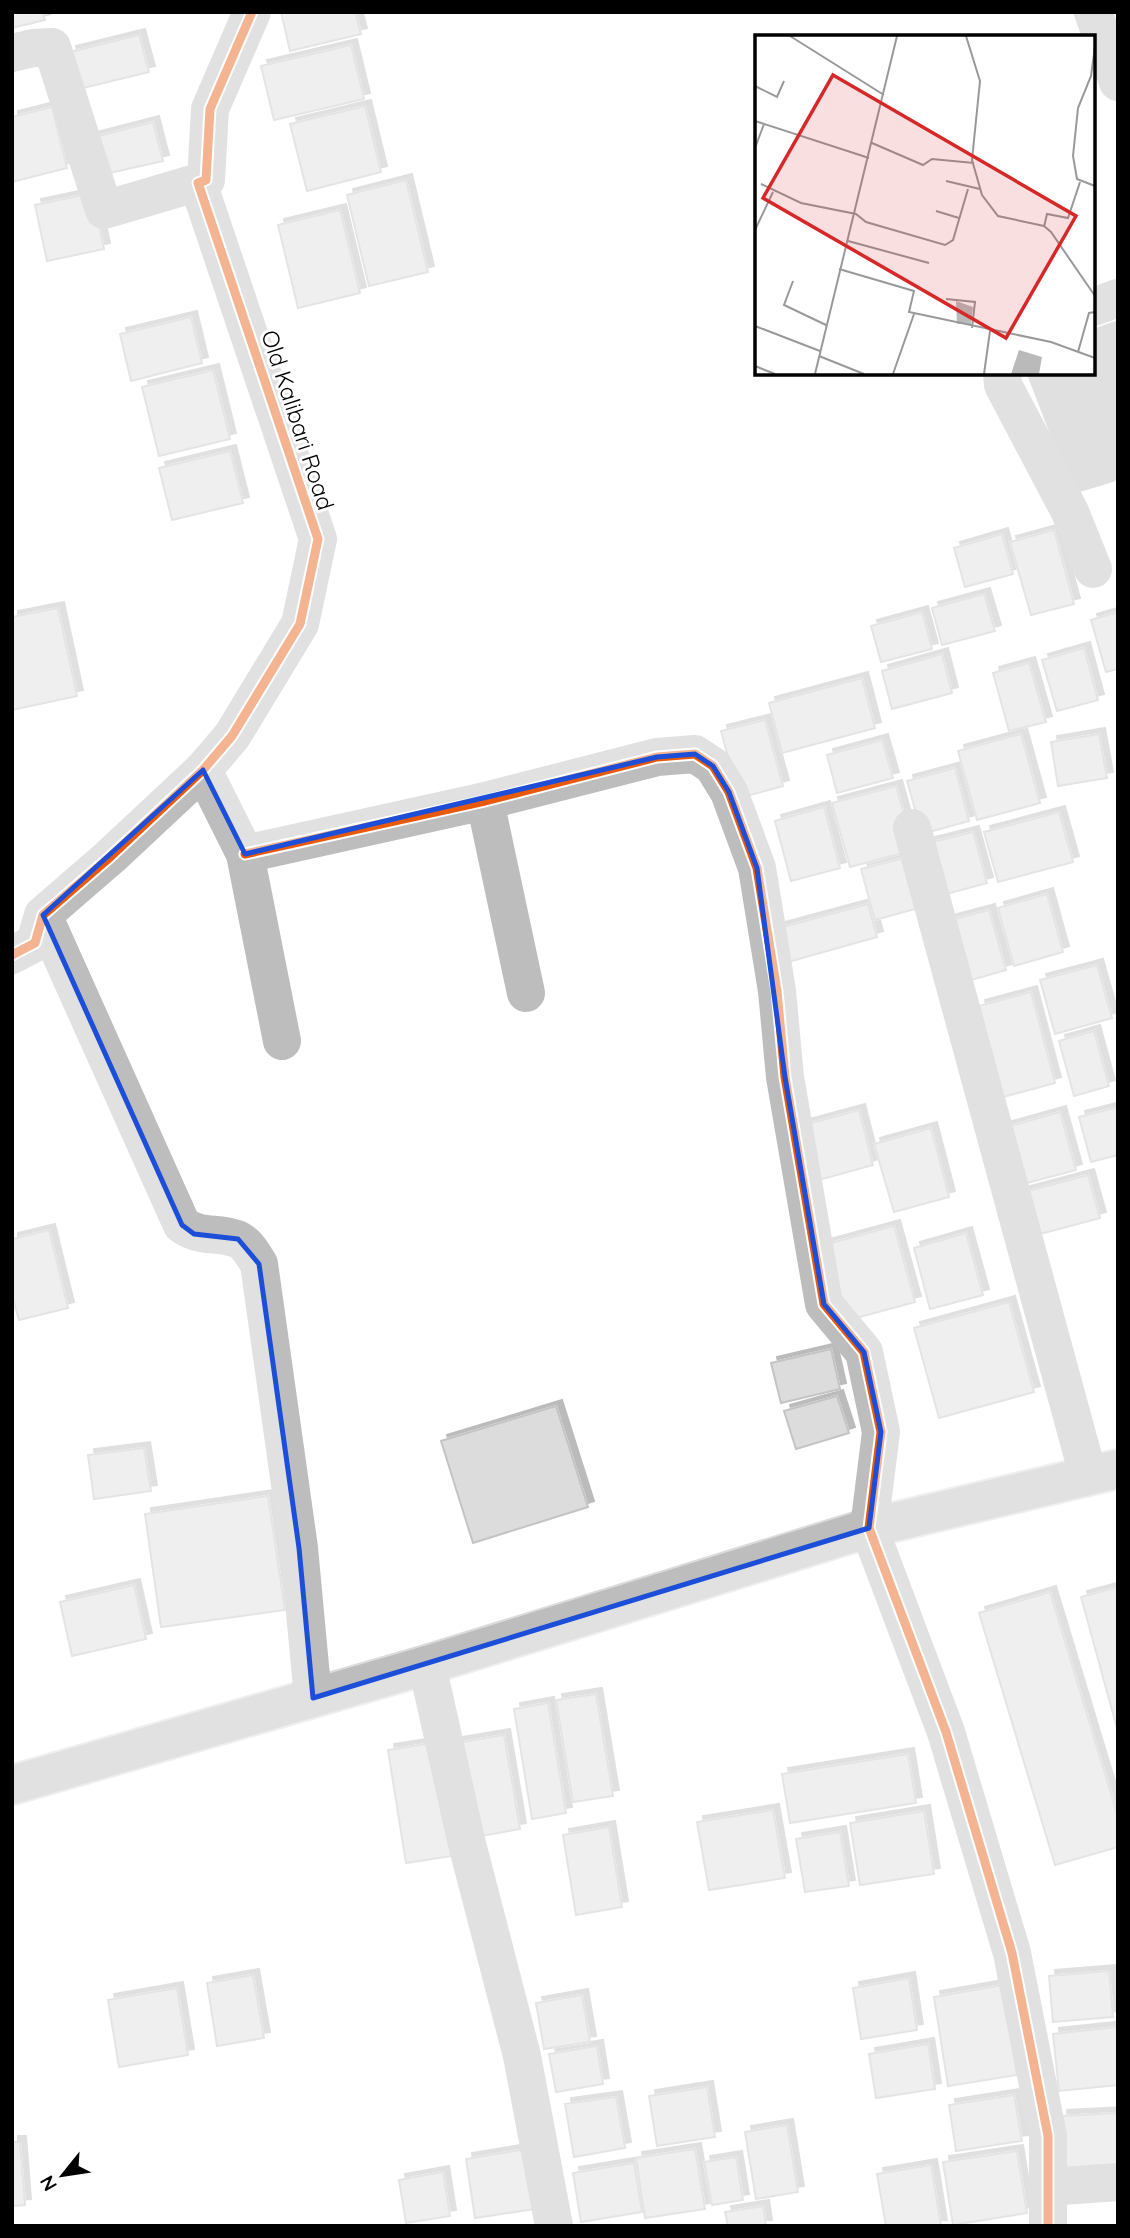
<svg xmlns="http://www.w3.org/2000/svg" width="1130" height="2238" font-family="Quicksand,sans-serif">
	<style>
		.water { fill: #bababa }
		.building { fill: #dcdcdc; stroke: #c4c4c4; stroke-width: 2; filter: url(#shadow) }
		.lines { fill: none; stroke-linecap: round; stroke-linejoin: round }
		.highway-casing { stroke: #dbdbdb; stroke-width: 42 }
		.minor { stroke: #bdbdbd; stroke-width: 38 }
		.highway { stroke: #bdbdbd; stroke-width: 38 }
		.cycleway-casing { stroke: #fff; stroke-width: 13 }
		.cycleway { stroke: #e8590c; stroke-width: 9 }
		.marked { fill: none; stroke: #1d4ed8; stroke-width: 5; stroke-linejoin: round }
		.labels { text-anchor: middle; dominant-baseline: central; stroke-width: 6; stroke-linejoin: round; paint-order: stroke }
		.street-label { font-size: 23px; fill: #000; stroke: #fff }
		.inset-road { fill: none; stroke: #999; stroke-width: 2 }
		.view { fill: #d62828; fill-opacity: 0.15; stroke: #d62828; stroke-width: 3.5 }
		.inset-edge { fill: none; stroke: #000; stroke-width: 3.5 }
	</style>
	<defs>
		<filter id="shadow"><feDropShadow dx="6" dy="-6" stdDeviation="0" flood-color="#0004"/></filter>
	</defs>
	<rect width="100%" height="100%" fill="#fff"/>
	<path class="water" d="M1118 320V479L1113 482 1073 494 1028 377 1030 373H1093V329Z"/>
	<path class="building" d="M12 12H43L45 20 12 28Z
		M281 12H355L361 34 290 51Z
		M139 35 149 72 79 89 70 52Z
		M351 45 364 99 274 120 261 66Z
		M365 106 381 172 307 191 290 124Z
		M52 107 67 168 12 182V117Z
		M153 122 163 161 101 175 91 138Z
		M406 180 428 272 369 286 347 195Z
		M92 193 104 249 47 261 35 205Z
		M340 210 360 293 298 308 278 225Z
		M191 317 202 363 131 381 120 334Z
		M213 370 230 439 159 456 142 387Z
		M230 451 243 503 172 520 159 468Z
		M1054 530 1074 604 1031 615 1010 542Z
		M1002 534 1013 574 965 587 954 548Z
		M984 594 995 631 942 645 932 608Z
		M58 608 77 696 12 710V617Z
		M922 612 932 649 881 662 871 626Z
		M1118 612V669L1106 672 1091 620Z
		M1084 648 1098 700 1057 711 1042 660Z
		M942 654 952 693 892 709 882 671Z
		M1029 663 1046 722 1009 731 993 673Z
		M862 678 875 728 782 753 769 703Z
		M765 720 783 786 739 798 721 731Z
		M1021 734 1040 803 977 820 958 751Z
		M1099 734 1107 778 1058 786 1051 742Z
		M882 740 893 778 837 793 827 755Z
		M955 768 969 821 922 834 907 781Z
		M896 786 914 850 850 867 832 803Z
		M824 807 840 868 791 881 775 821Z
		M1059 812 1073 862 998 882 984 832Z
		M973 832 987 883 939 896 925 844Z
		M908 857 922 907 875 920 861 869Z
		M1047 894 1063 952 1014 966 998 908Z
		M868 904 877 937 788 962 779 928Z
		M989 910 1006 970 957 984 940 923Z
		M1097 965 1112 1018 1055 1034 1040 980Z
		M1031 992 1055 1083 1003 1097 979 1006Z
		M1094 1031 1109 1086 1074 1096 1059 1041Z
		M1118 1107V1155L1091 1162 1079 1117Z
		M859 1110 873 1165 815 1181 800 1126Z
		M1060 1112 1076 1170 1012 1187 996 1130Z
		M931 1128 949 1197 894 1212 874 1144Z
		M1088 1175 1100 1218 1029 1237 1017 1194Z
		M894 1226 915 1302 845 1321 824 1245Z
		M49 1230 68 1308 19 1320 12 1295V1239Z
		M966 1233 983 1295 930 1309 914 1248Z
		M1009 1302 1034 1392 939 1418 914 1328Z
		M831 1349 840 1389 781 1403 771 1363Z
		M837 1396 849 1433 796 1449 784 1411Z
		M556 1406 588 1507 473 1543 441 1441Z
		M144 1448 151 1491 94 1499 88 1455Z
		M268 1496 285 1610 161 1627 145 1514Z
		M134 1585 146 1639 72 1656 60 1602Z
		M1118 1587V1732L1081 1597Z
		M1050 1592 1118 1817V1847L1055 1865 979 1613Z
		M596 1694 613 1796 573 1802 556 1700Z
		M548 1703 566 1813 532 1819 514 1709Z
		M504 1735 520 1829 471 1838 456 1743Z
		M433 1743 452 1856 406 1863 388 1750Z
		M908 1754 916 1803 790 1823 782 1774Z
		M773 1810 785 1878 709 1890 697 1822Z
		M924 1811 934 1874 860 1885 850 1823Z
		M609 1827 622 1907 576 1915 563 1835Z
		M840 1832 849 1886 805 1892 796 1839Z
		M1109 1971 1113 2017 1053 2022 1049 1976Z
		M253 1975 264 2038 217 2046 207 1983Z
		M909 1978 917 2030 861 2039 853 1988Z
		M1003 1985 1017 2075 948 2086 934 1997Z
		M177 1988 188 2055 119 2067 108 2000Z
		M582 1995 590 2042 544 2049 536 2003Z
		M1117 2027 1118 2085 1059 2091 1053 2034Z
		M928 2044 935 2089 876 2098 869 2054Z
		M597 2046 603 2084 556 2092 549 2054Z
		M707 2087 715 2137 657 2146 649 2096Z
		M1014 2095 1022 2141 956 2151 949 2105Z
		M616 2097 625 2148 574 2157 565 2104Z
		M1117 2113 1118 2178 1065 2181 1061 2116Z
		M787 2125 798 2192 756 2199 745 2132Z
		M12 2142H20L25 2205 12 2206Z
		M532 2148 542 2208 475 2218 466 2159Z
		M695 2149 705 2209 645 2218 636 2158Z
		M1017 2151 1027 2213 953 2225 943 2162Z
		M736 2157 743 2200 712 2205 704 2162Z
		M634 2163 642 2212 581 2222 573 2173Z
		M931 2165 941 2226H886L877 2174Z
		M443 2172 450 2216 406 2223 399 2180Z
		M763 2206 766 2226H728L725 2212Z"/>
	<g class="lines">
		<defs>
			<path id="highway" d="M12 1785 427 1665 869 1528 1118 1469"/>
		</defs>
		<use href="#highway" class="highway-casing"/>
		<path class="minor" d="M1093 12 1118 82
			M12 53 33 48 52 47 104 210 206 180
			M1093 307 1118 298
			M1002 373 1003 385 1070 512 1093 569
			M203 770 245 854 282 1041
			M485 801 526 993
			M912 828 1088 1475
			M245 854 485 801 657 757 695 754 713 766 729 792 757 868 777 991 785 1077 824 1304 864 1352 881 1432 869 1528 946 1732 1012 1953 1048 2136V2226
			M43 915 182 1225C203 1239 216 1231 237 1239 247 1243 253 1255 259 1264L299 1548 313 1698
			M12 955 35 943 43 915 110 857 203 770 232 736 300 624 318 539 198 183 206 180 210 109 252 12
			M427 1665 466 1840 522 2056 554 2226
			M1048 2187 1118 2182"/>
		<use href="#highway" class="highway"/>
		<defs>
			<path id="cycleway" d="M245 854 485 801 657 757 695 754 713 766 729 792 757 868 777 991 785 1077 824 1304 864 1352 881 1432 869 1528 946 1732 1012 1953 1048 2136V2226
				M12 955 35 943 43 915 110 857 203 770 232 736 300 624 318 539 198 183 206 180 210 109 252 12"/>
		</defs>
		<use href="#cycleway" class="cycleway-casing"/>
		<use href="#cycleway" class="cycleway"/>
	</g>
	<path d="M0 0H1130V2238H0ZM695 754 713 766 729 792 757 868 785 1077 824 1304 864 1352 881 1432 869 1528 313 1698 299 1548 259 1264 238 1239 194 1234 182 1225 43 915 203 770 245 854 657 757Z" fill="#fff" fill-opacity=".55" fill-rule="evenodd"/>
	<path class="marked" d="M695 754 713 766 729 792 757 868 785 1077 824 1304 864 1352 881 1432 869 1528 313 1698 299 1548 259 1264 238 1239 194 1234 182 1225 43 915 203 770 245 854 657 757Z"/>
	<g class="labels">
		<g class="street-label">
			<text transform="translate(298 420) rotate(72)">Old Kalibari Road</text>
		</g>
	</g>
	<g transform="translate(755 35)">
		<rect width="340" height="340" fill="#fff"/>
		<path d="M201 266 218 272 216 289H202ZM264 315 287 322 284 339H256Z" fill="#bababa"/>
		<path class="inset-road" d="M35 1 129 60M211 1 225 46 217 125 227 160 243 181 289 191 296 197 340 261M340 12 336 41 323 73 318 121 322 144 340 151M0 51 22 62 29 46M0 86 114 123M117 108 168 130 177 124 219 128M0 113 9 89M191 146 225 154M6 149 46 168 101 179 111 187 190 210 198 205 213 154M181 176 204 183M289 192 292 179 313 183 325 147M0 195 18 157M93 206 174 228M84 234 159 256 154 277 296 307 340 323M38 246 29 270 71 290M191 264 220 267 217 293M0 291 65 316M323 317 334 278 340 277M64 321 109 339M0 331 20 339M60 339 142 1M138 339 159 279M229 339 235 296"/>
		<path class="view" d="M78 40 321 181 251 303 8 163Z"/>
		<rect width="340" height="340" class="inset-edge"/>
	</g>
	<rect width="1130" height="2238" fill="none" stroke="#000000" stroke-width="28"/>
	<g transform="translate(63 2175) rotate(240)" stroke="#ffffff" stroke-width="5" paint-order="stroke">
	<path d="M0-5L12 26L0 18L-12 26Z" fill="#000000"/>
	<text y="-10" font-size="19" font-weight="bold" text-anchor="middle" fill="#000000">N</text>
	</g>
</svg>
